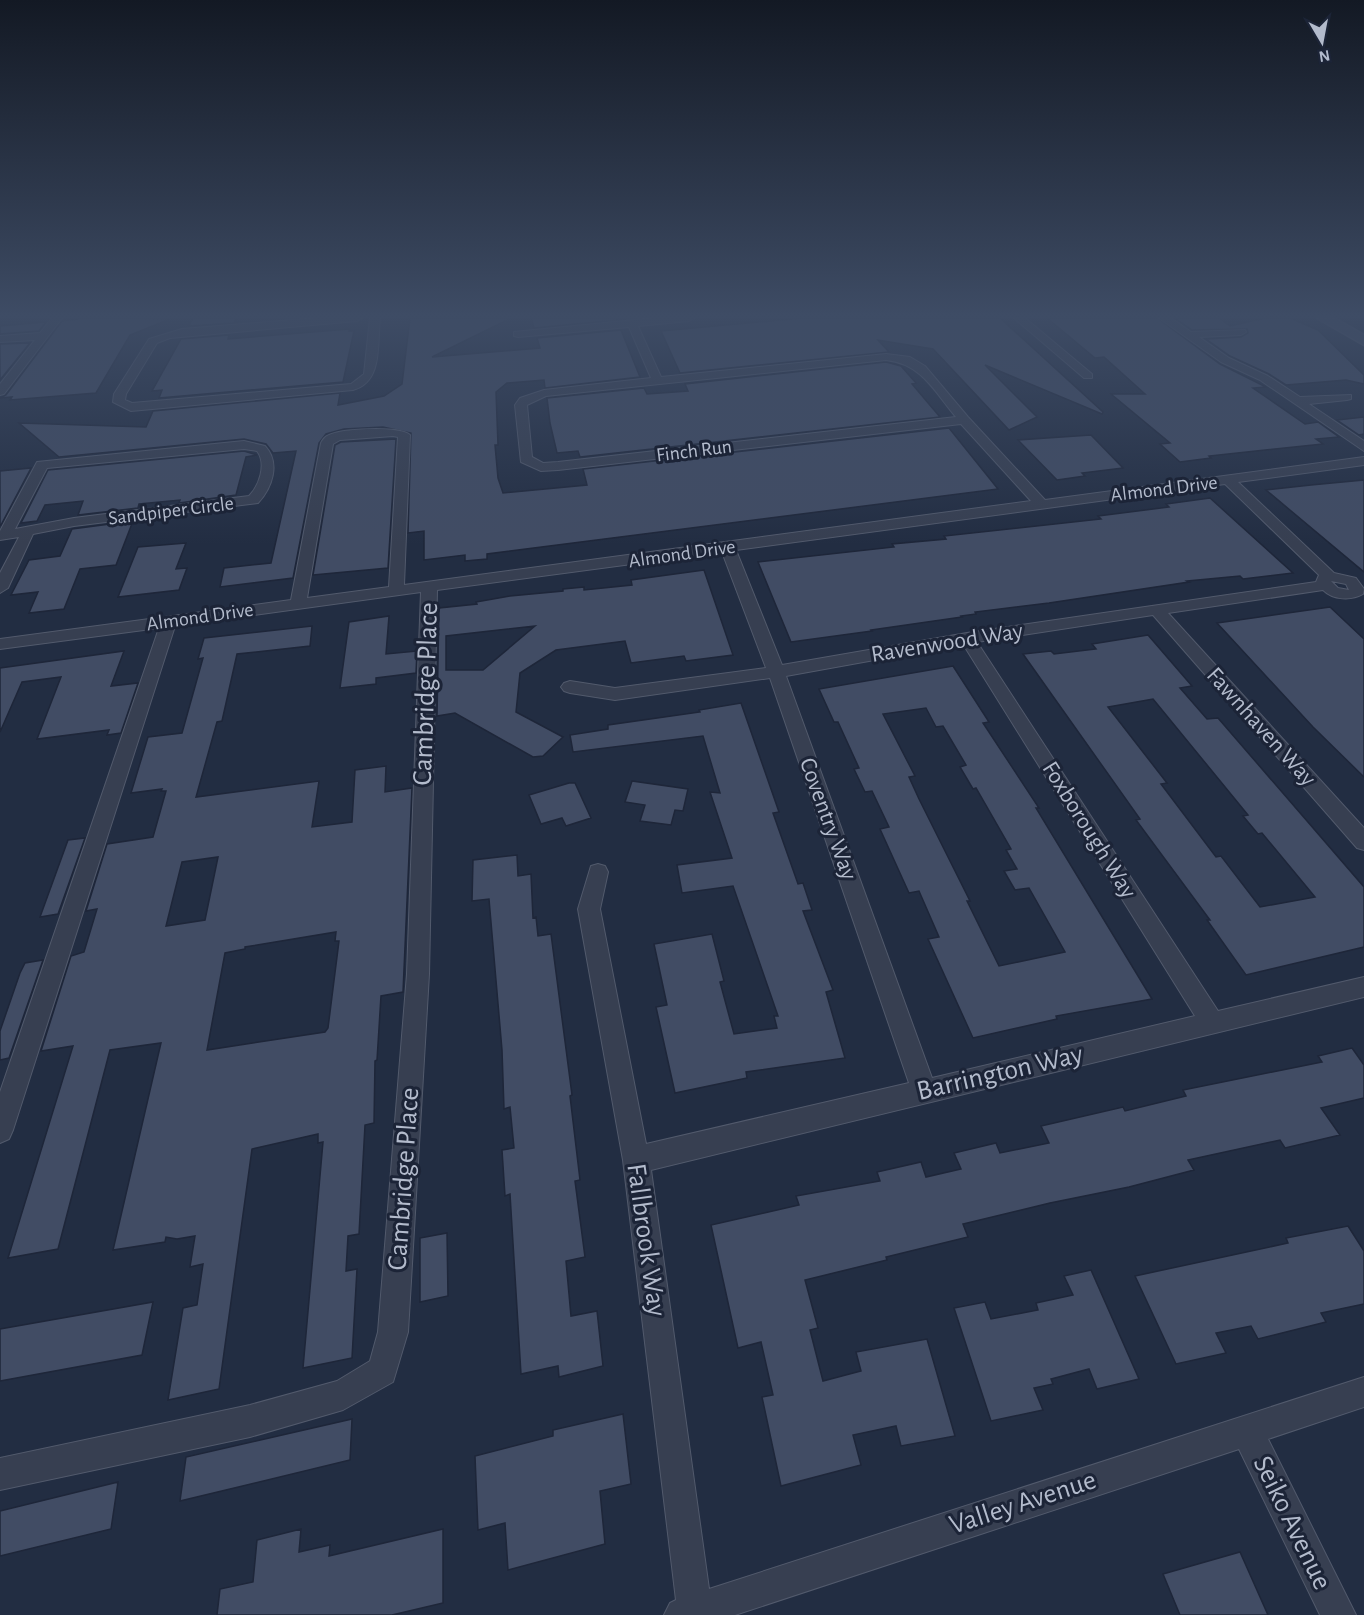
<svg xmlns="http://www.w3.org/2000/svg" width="1364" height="1615" font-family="'Alegreya Sans',sans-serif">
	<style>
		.building { fill: #414c64; stroke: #1e2639; stroke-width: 1.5; fill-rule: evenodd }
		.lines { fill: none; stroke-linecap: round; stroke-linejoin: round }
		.street-casing { stroke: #525a6c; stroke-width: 2 }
		.secondary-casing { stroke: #525a6c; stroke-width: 3 }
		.street { fill: #373f51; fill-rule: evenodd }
		.secondary { fill: #444e65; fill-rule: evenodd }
		.labels { text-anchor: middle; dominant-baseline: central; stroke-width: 6; stroke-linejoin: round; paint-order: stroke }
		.far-street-label { font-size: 20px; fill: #b3bbcc; stroke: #1c2437 }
		.street-label { font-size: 24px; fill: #b3bbcc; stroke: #1c2437 }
		.near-street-label { font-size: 28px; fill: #b3bbcc; stroke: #1c2437 }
	</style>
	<rect width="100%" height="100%" fill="#222d42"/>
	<path class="building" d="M86 318 170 319 130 335 96 393 10 400 12 397 0 398 6 395 62 321Z
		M193 318H236L234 323 189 326Z
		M410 318H511L432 357 540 348 537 338 621 330 640 377 545 388 544 380 507 383 496 392 498 445H495L498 478 503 493 587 485 583 469 949 428 998 489 487 554V559L465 561V555L424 560V531L408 533 411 433 383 427 344 429 326 434 319 443 293 578 220 587 224 568 271 563 296 451 273 453 266 444 244 439 59 457 19 423 146 427 153 411 340 393 338 405 384 396 402 384Z
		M531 318H616L617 320 534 328Z
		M802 318H1000L1103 412 1102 414 985 365 1037 417 1009 430 933 349 878 340 889 352 680 373 661 331Z
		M1047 318H1157L1220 364 1266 387 1253 388 1305 424 1318 422 1339 437 1316 439 1323 444 1209 456 1211 458 1180 462 1160 444 1170 443 1111 394H1145L1104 357 1095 358Z
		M1175 318H1219L1230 326 1265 318H1290L1318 330 1364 375V384L1346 380 1286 385 1269 374 1230 356 1206 339 1241 337 1248 333 1247 329 1192 330Z
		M46 322 39 331 0 334V326Z
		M350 329 349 331H354L343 382 159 398 162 390 152 391 181 339 229 335 228 339Z
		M30 343 0 380V344Z
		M886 362 901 366 916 383 912 384 940 417 580 457 578 451 557 453 550 423 547 398 644 388 647 394 688 391 685 384Z
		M1364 417V434L1359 435 1337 420Z
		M1091 435 1123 468 1082 473 1085 476 1057 480 1018 440Z
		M396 439 388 568 313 575 335 445 341 442Z
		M244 451 257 455 246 457 236 495 179 503 180 500 139 504 138 508 78 515 83 501 45 505 37 521 21 523 48 470Z
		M31 468 1 525H0V471Z
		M1364 480V572L1266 490 1311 485Z
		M1210 498 1293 573 1243 579 1240 576 1187 581 1189 582 1049 603 975 612 976 614 961 616 962 617 871 630 872 631 791 642 758 562 894 547 892 544 946 539 944 536 1101 519 1098 516 1169 507 1166 504Z
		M133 521 116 565 80 569 64 609 29 613 38 592 11 595 29 560 60 556 72 529Z
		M186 543 176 569 187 568 179 590 118 597 138 547Z
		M704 570 733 655 686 661 684 656 631 663 625 641 556 650 520 673 516 712 563 737 543 756 533 757 455 713 437 716 439 608 477 604 476 602 510 596 563 591V589L584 587V590L632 585 631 580ZM535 626 483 670H446V636Z
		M1330 607 1364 639V777L1313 727 1217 623Z
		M389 616 386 654 417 651 416 673 376 678V684L340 688 349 622Z
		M312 626 310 646 237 654 222 721 217 722 196 797 319 781 312 827 352 822 355 770 386 766 385 792 412 788 403 992 381 996 377 1060 375 1061 374 1123 365 1125 359 1234 348 1236 346 1271 357 1269 352 1358 303 1368 323 1142 318 1143V1134L252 1149 219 1389 168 1400 183 1308 197 1305 203 1264 190 1267 195 1236 177 1239 166 1237 165 1242 113 1250 161 1043 110 1050 58 1249 8 1258 73 1046 41 1051 71 956 84 952 97 909 86 911 107 844 153 837 166 791H161L162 789 131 793 148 737 182 733 203 658 198 659 204 638ZM218 857 205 920 166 926 182 862ZM336 932 335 941H339L328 1028 325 1032 207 1050 225 953 245 949V947Z
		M1148 635 1192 686 1180 688 1207 719 1218 718 1364 887V947L1246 975 1207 920H1210L1136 820 1140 819 1023 654 1051 651 1054 654 1096 649 1092 644ZM1153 699 1248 815 1243 816 1258 834 1262 833 1315 897 1260 907 1221 856 1216 857 1161 784 1167 783 1108 707Z
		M124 651 111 686 138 683 121 733 107 735 109 730 37 739 61 677 22 682 0 732V668Z
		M953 666 989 722 983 723 1039 808H1036L1152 999 1056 1016 1057 1019 973 1038 928 939 939 937 919 891 909 893 880 829 889 827 872 791 865 792 854 769 859 768 838 722H834L819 689ZM926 708 936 727 943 726 966 765 960 767 973 789 976 788 1011 849 1006 850 1017 869 1004 871 1015 890 1029 888 1065 952 999 966 967 901H970L919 799 909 777 915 776 883 714Z
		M741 703 779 812 773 813 798 884 803 883 812 910 803 911 833 990 826 992 845 1058 746 1072 747 1078 675 1093 656 1007 667 1005 654 944 712 934 724 981 720 982 734 1034 777 1028 774 1016H778L733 886 682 893 677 865 732 858 710 792 720 793 703 736 573 752 570 735 608 729V725L700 712 699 710Z
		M632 781 688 789 683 811 675 810 671 825 640 821 645 805 625 802Z
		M569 783H575L591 818 566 826 562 818 541 824 529 795Z
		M85 838 58 914 40 917 68 840Z
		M517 855 518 876 531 874 533 918 536 917 538 936 551 934 572 1095 570 1096 580 1180 575 1181 585 1257 566 1261 571 1316 597 1311 603 1366 559 1377 558 1366 521 1374 510 1194 505 1196 502 1150 514 1148 510 1107 504 1109 502 1050 489 899 472 901 473 860Z
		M43 960 9 1058 0 1060V1031L20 973 25 963Z
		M1352 1048 1364 1065V1098L1321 1108 1340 1135 1285 1148 1280 1140 1188 1160 1194 1170 1129 1187 1050 1203 963 1224 968 1237 886 1257 887 1260 805 1280 818 1328 810 1330 823 1381 861 1371 856 1352 927 1339 955 1436 901 1446 896 1426 853 1435 861 1465 781 1486 762 1397 773 1395 761 1342 738 1348 711 1225 799 1205 796 1196 880 1181 877 1172 921 1162 926 1177 961 1169 954 1153 996 1143 1000 1153 1049 1143 1041 1126 1123 1107 1125 1111 1186 1096 1183 1090 1322 1062 1318 1056Z
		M1348 1226 1364 1251V1304L1321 1313 1326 1322 1258 1339 1251 1326 1216 1333 1226 1353 1176 1364 1135 1276 1288 1243 1286 1238Z
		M447 1233 448 1296 420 1302V1238Z
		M1091 1270 1139 1379 1097 1389 1089 1369 1051 1379 1053 1384 1034 1388 1043 1410 991 1421 954 1308 985 1302 991 1319 1038 1310 1036 1303 1073 1295 1064 1276Z
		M153 1302 142 1355 0 1381V1329Z
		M623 1414 631 1484 600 1491 605 1544 508 1570 505 1523 478 1530 475 1456 553 1436V1430Z
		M352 1419 350 1460 180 1501 186 1457Z
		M118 1482 111 1529 0 1556V1511Z
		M301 1529 299 1552 330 1545 329 1556 443 1529V1603L392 1615H217L220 1589 253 1582 257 1540Z
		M1240 1552 1268 1615H1180L1163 1574Z"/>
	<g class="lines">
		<defs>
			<path id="street" d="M52 318H62L4 394 0 395V384L35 340 0 342V336L40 333Z
				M317 318H362L357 321 170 338 157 343 126 394 125 400 132 403 351 384 364 374 370 318H380C377 345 383 382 353 390L131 411 113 402 114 394 149 339 182 329Z
				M655 318H694L689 321 638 326 661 377 886 354 910 357 925 366 968 417 1045 500 1364 457V465L1238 482 1334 573 1356 578 1364 589 1363 594C1351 601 1333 600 1323 590L1168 613 1364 828V850L1357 848 1153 615 977 642 1218 1011 1364 977V997L651 1170 709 1589 1364 1377V1407L1268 1439 1356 1615H1320L1239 1449 735 1615H664L670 1603 676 1600 623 1160 578 909 591 866 598 864 605 866 608 872 600 909 646 1144 909 1083 770 678 615 700 570 693 564 691 561 687 564 683 570 681 615 688 766 668 722 552 437 590 429 974 408 1332 393 1382 343 1410 250 1437 0 1490V1458L250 1405 337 1381 370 1361 378 1332 407 974 421 592 175 626 13 1130 9 1139 0 1143V1092L159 628 0 649V639L291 600 321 443C322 441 325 437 327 436 340 428 400 426 410 435L404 585 1031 501 961 424 558 470 541 471 521 462 515 405 520 398 544 390 651 378 629 327 518 337 514 336V332ZM886 360C922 364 934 391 956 417L558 462 543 463 532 457 527 405 546 396ZM393 436 398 437 389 587 307 598 333 444 340 440ZM1225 484 1319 575 1316 582 967 633 782 665 736 550ZM1331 581 1346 584 1349 590 1338 588ZM963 644 1195 1016 932 1078 786 676Z
				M1014 318H1025L1092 374V378H1084Z
				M1159 318H1171L1191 332 1245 330 1246 332 1241 335 1199 337 1229 358 1268 376 1300 397 1351 395V399L1347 400 1309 404 1364 441V451L1260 380 1221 362Z
				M244 441 265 446C281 463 272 488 258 503L74 526 33 534 8 588 0 593V573L19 537 0 540V531L37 462ZM244 449 257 451C267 464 259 486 249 496L74 518 15 529 47 468Z"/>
			<path id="secondary" d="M1317 318H1334L1364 335V345Z"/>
		</defs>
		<use href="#street" class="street-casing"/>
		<use href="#secondary" class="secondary-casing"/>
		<use href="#street" class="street"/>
		<use href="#secondary" class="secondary"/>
	</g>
	<linearGradient id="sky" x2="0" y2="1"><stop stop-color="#131924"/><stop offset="0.58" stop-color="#3e4c65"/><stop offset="1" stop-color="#3e4c65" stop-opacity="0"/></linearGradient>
	<rect width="1364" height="544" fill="url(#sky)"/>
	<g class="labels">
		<g class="far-street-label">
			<text transform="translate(694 451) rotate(-7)">Finch Run</text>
			<text transform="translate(1164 489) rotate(-7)">Almond Drive</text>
			<text transform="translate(171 511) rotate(-7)">Sandpiper Circle</text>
			<text transform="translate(682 554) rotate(-8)">Almond Drive</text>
			<text transform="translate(200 617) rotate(-8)">Almond Drive</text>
		</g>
		<g class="street-label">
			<text transform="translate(947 643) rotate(-9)">Ravenwood Way</text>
			<text transform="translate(1261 727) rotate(48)">Fawnhaven Way</text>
			<text transform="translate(828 819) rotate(70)">Coventry Way</text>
			<text transform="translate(1089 830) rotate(58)">Foxborough Way</text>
		</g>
		<g class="near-street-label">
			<text transform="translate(426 694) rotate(-88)">Cambridge Place</text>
			<text transform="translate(1000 1073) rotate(-13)">Barrington Way</text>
			<text transform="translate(404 1179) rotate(-86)">Cambridge Place</text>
			<text transform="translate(646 1240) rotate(82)">Fallbrook Way</text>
			<text transform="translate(1023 1503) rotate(-18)">Valley Avenue</text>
			<text transform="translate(1292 1523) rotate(64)">Seiko Avenue</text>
		</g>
	</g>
	<g transform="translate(1322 42) rotate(170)" stroke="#1c2437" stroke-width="4.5" paint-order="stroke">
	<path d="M0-4.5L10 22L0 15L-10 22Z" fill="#b3bbcc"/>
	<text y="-9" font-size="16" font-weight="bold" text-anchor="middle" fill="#b3bbcc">N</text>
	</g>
</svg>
